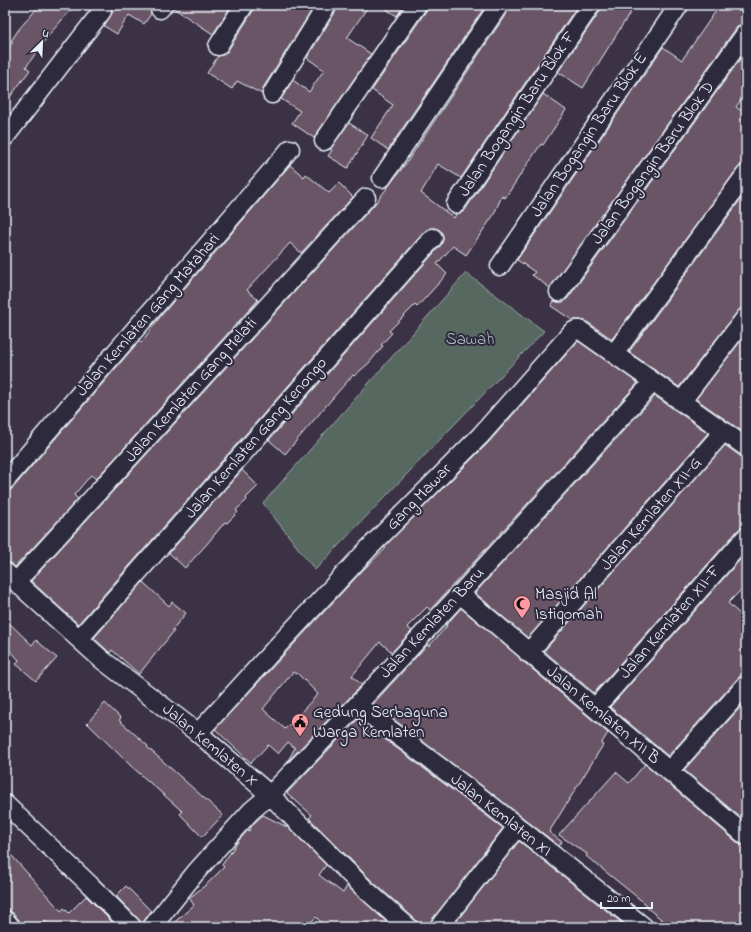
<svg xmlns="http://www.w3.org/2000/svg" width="751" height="932" font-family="'Indie Flower',sans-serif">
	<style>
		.green { fill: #576860; stroke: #a0acac }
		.building { fill: #6a5466; stroke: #e8f1f8; fill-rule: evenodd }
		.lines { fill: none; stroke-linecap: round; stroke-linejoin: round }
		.minor-casing { stroke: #e8f1f8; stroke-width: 21 }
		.minor { stroke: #2f2a3d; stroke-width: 18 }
		.labels { text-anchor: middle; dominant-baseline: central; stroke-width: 4; stroke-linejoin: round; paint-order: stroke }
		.street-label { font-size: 17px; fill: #e8f1f8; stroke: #2f2a3d }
		.park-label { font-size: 17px; fill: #aebabb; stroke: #2f2a3d }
		.poi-label { font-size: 17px; fill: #e8f1f8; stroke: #2f2a3d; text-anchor: start }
	</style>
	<rect width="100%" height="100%" fill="#3b3245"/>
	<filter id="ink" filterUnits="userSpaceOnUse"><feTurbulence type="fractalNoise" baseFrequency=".025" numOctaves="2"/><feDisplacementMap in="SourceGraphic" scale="8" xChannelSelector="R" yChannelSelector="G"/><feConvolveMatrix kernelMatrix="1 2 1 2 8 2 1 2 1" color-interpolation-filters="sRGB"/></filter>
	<g filter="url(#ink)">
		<path class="green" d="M466 273 544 331 315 570 263 503Z"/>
		<path class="building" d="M40 5H75L48 36 26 67 30 70 5 104V52L13 42 11 41 19 29Z
			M113 5H151L150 8 151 14 144 24 129 15 117 34 104 26 116 7Z
			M173 5H232L213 34 173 8Z
			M254 5H315L263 88 262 94 237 81 232 89 207 73 218 56 223 55 227 52 253 11Z
			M337 5H369L347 38 371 54 314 138 292 123 300 111 281 99 293 80 309 92 324 70 307 58 336 11Z
			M379 5H404L397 16Z
			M427 5H486L388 150 371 138 393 105 372 90 426 11Z
			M509 5H578L461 178 438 164 421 193 454 218 456 214 461 213 465 210 543 94 566 110 543 145 541 144 505 198 502 196 493 216 466 255 453 246 437 264 447 274 417 307 415 305 389 331 392 333 381 345 383 346 369 363 354 376 353 375 337 393 285 454 269 440 441 245 443 240V235L440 230 435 228H430L425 231 78 624 31 581 374 205 407 162 508 11Z
			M601 5H635L583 88 558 72 600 11Z
			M720 5H746V23L741 24 737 27 550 288 532 275 535 272 517 260 663 47 682 60Z
			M746 51V93L736 107 746 114V164L741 165 738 168 612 339 586 321 580 320H572L551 306 554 301 558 302H563L568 298Z
			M349 123 368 135 348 168 328 156 332 150 330 149Z
			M290 165 304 177 306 174 329 193 339 183 353 197 301 253 290 243 247 290 258 300 96 479 91 475 74 495 78 499 15 567 5 558V491H9L13 488 139 341 141 343 160 317Z
			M746 192V307L742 308 738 311 679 387 629 352Z
			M746 334V434L696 399Z
			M578 341 638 383 430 610 427 607 407 627 412 631 392 652 380 642 352 676 362 685 287 762 295 748 288 742 278 754 268 745 251 763 215 729 362 571 386 548 384 547 488 443ZM293 672 296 674 297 673 318 694 285 729 263 709Z
			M655 396 708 433 528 638 475 593Z
			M725 445 740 456 746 457V527H742L738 530 594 693 544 651Z
			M242 470 258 486 246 498 247 500 236 510 238 512 227 523 225 522 206 545 185 568 169 553Z
			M746 553V585L728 603 746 620V675H742L738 678 668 756 610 707Z
			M143 582 169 606 172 602 186 613 172 630 174 631 165 642 139 674 112 650 110 653 94 638Z
			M461 608 519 657 521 661 525 663 608 733 601 744 603 745 549 832 562 842 559 846 494 795 373 704 427 645 429 646 447 626 446 625Z
			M5 619 32 645 36 640 57 658 36 681 16 664 19 660 5 645Z
			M746 701V822L684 770Z
			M105 703 121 718 119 720 148 746 147 747 223 815 202 837 180 814 182 811 131 766 87 723Z
			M358 719 503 828 431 921 429 927H418V923L415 919 372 881 309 818 312 815 287 793Z
			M645 764 739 844 746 846V927H671L646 907 647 905 586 856 587 854 559 835 616 772 629 783Z
			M263 815 289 828 326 865 319 875 343 893 347 886 392 927H326L316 917 306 927H169L194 905 189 898 207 884 224 867 222 865 239 840 248 830 249 831 253 824Z
			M519 841 627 927H452Z
			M5 848 61 911 64 908 69 913 86 896 117 927H50L45 921 38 927H21L19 920 13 913 9 910H5Z
			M126 886 151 911 142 924 139 920 116 896Z"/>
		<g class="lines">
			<defs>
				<path id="minor" d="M160 9 163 5
					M218 46 244 5
					M272 94 327 5
					M5 137 102 11
					M324 141 417 5
					M382 178 499 5
					M456 204 591 5
					M500 266 679 5
					M559 292 746 33
					M614 354 746 174
					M681 402 746 317
					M5 481 290 149
					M5 572 101 659 198 733 270 795 365 889 408 927
					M16 582 366 198
					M460 594 746 836
					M79 639 433 238
					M528 653 724 431
					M357 705 488 803 644 927
					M595 708 746 537
					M198 733 269 655 368 549 480 436 572 332 576 330H580L746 447
					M669 771 746 685
					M5 804 90 885 132 927
					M5 920 11 927
					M152 927 196 872 251 811 270 795 357 705 460 594 653 382
					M439 927 517 827"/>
			</defs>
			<use href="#minor" class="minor-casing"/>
			<use href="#minor" class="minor"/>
		</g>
	</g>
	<defs>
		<symbol id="mosque-pin" viewBox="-11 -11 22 30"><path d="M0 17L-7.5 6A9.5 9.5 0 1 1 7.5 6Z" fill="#ff9aa2" stroke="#2f2a3d"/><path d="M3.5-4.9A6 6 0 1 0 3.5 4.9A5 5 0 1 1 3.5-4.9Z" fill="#111"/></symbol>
		<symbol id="civic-pin" viewBox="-11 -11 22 30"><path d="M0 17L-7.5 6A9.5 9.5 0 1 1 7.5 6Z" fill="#ff9aa2" stroke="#2f2a3d"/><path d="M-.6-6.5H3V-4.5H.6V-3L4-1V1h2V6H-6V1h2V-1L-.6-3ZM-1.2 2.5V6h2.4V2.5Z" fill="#111"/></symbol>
	</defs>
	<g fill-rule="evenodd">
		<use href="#mosque-pin" x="512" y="594" width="20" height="27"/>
		<use href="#civic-pin" x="290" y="712" width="20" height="27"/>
	</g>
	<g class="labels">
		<g class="street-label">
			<text transform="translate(517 114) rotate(-56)">Jalan Bogangin Baru Blok F</text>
			<text transform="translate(589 135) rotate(-56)">Jalan Bogangin Baru Blok E</text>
			<text transform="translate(653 163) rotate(-54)">Jalan Bogangin Baru Blok D</text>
			<text transform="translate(148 315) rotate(-49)">Jalan Kemlaten Gang Matahari</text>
			<text transform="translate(191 390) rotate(-48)">Jalan Kemlaten Gang Melati</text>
			<text transform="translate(256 438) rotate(-49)">Jalan Kemlaten Gang Kenongo</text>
			<text transform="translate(419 497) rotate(-46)">Gang Mawar</text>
			<text transform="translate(651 514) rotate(-49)">Jalan Kemlaten XII-G</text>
			<text transform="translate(670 622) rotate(-49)">Jalan Kemlaten XII-F</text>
			<text transform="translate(432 623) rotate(-47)">Jalan Kemlaten Baru</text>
			<text transform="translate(603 715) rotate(40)">Jalan Kemlaten XII B</text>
			<text transform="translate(210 745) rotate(40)">Jalan Kemlaten X</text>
			<text transform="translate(501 815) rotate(38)">Jalan Kemlaten XI</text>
		</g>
		<g class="park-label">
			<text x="470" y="339">Sawah</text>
		</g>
		<g class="poi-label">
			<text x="535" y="594">Masjid Al<tspan x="535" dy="20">Istiqomah</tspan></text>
			<text x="313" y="712">Gedung Serbaguna<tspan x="313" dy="20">Warga Kemlaten</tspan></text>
		</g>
	</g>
	<rect width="751" height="932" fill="none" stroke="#2f2a3d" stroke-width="20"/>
	<rect x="10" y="10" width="731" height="912" fill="none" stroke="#e8f1f8" stroke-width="1.5" filter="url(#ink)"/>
	<g transform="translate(42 42) rotate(24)" stroke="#2f2a3d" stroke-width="3" paint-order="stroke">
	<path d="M0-3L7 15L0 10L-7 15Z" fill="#e8f1f8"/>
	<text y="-6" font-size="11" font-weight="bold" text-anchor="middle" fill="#e8f1f8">U</text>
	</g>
	<path d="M601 902v6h51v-6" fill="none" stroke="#e8f1f8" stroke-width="2"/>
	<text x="607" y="902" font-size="12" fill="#e8f1f8" stroke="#2f2a3d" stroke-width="3" paint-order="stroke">20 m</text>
</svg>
